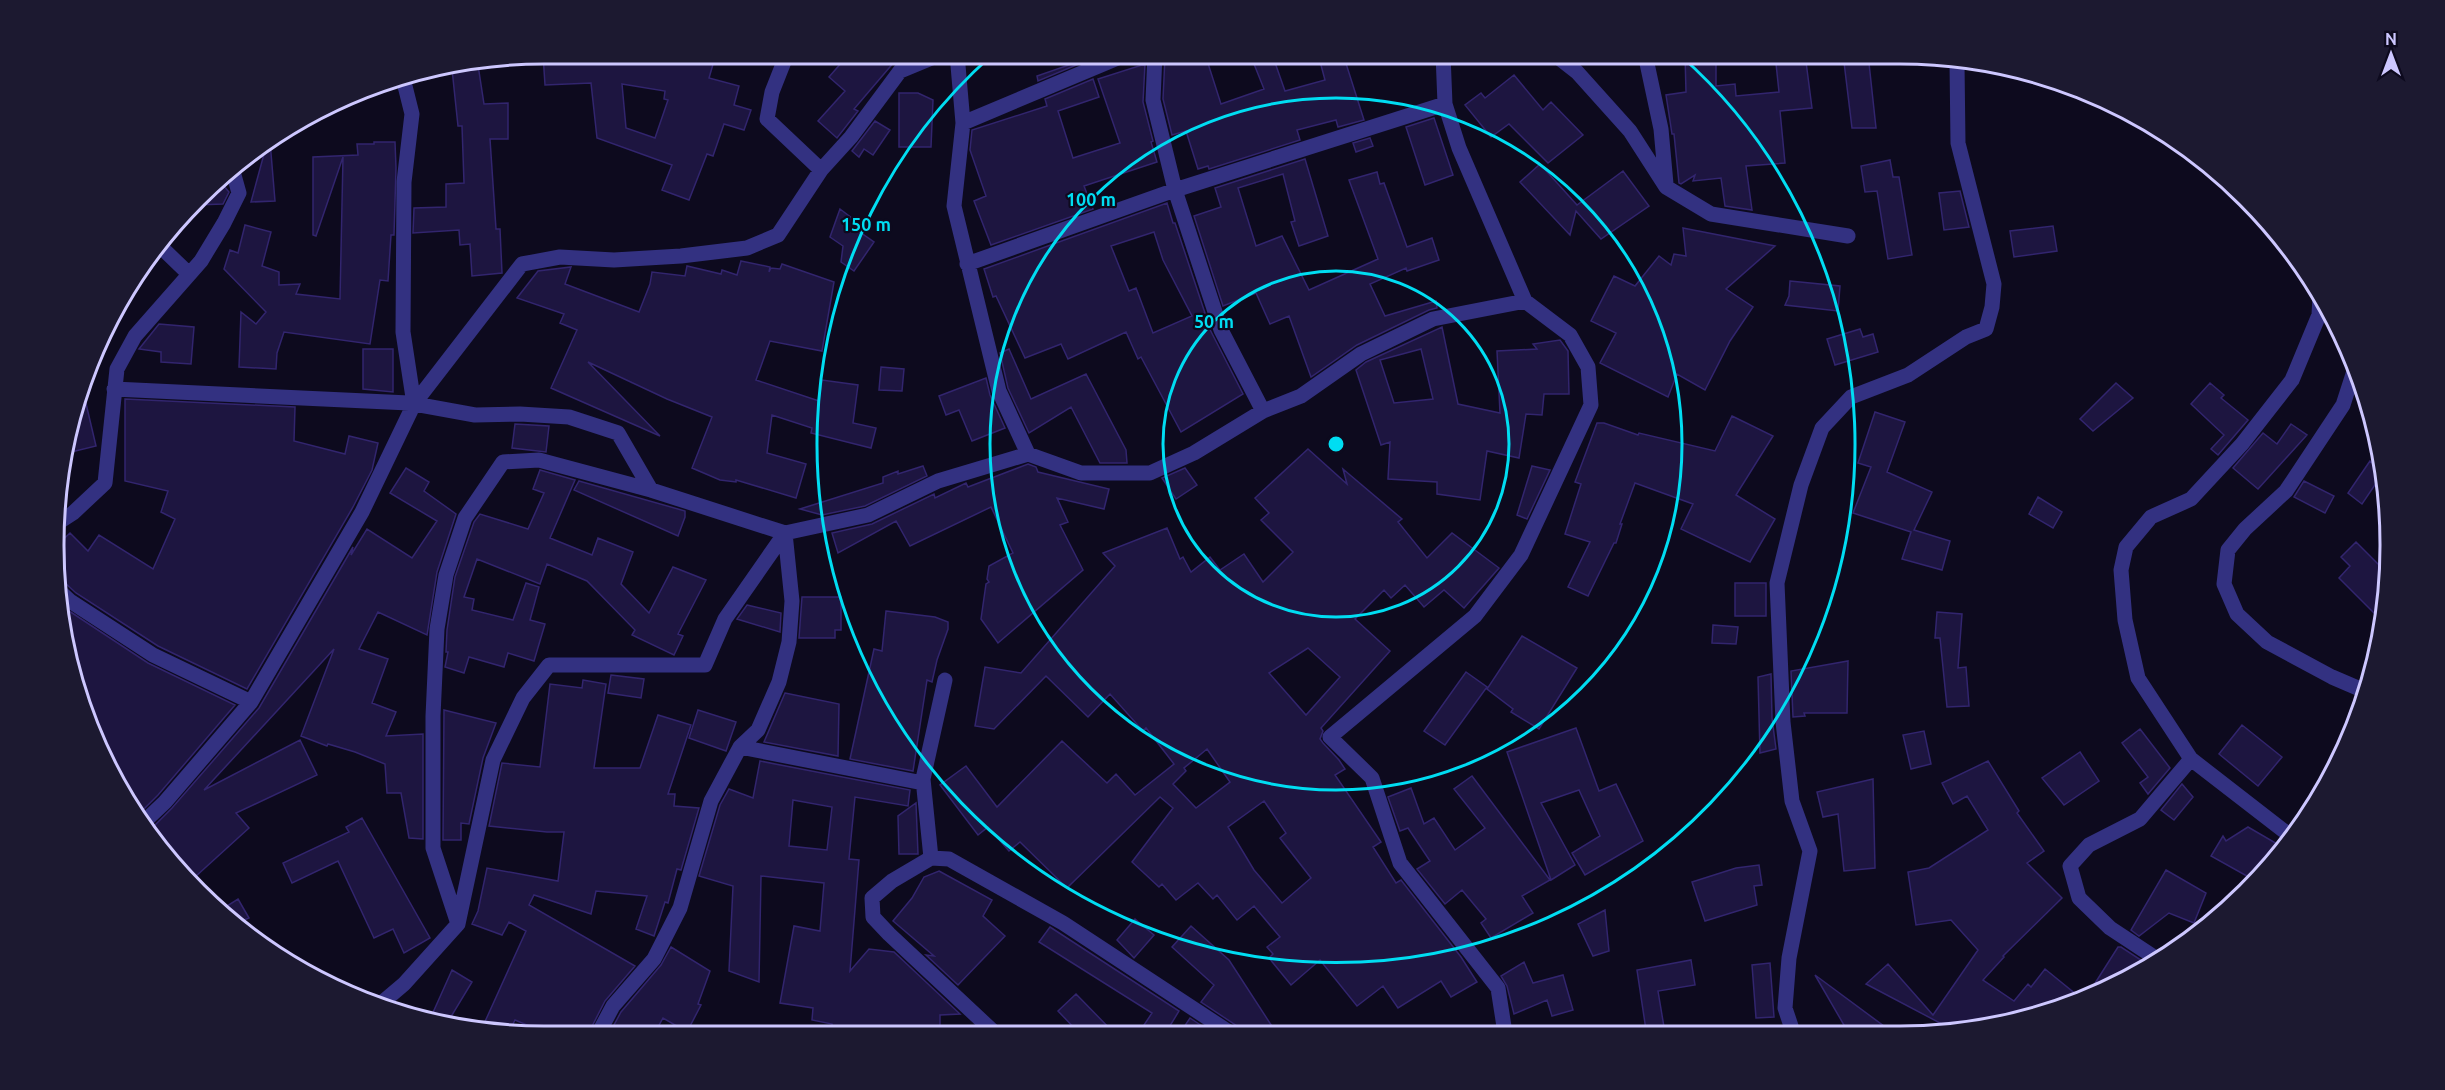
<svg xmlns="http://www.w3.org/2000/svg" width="2445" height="1090" font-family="Ubuntu,sans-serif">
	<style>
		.building { fill: #1d1540; stroke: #32256e; stroke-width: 1.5; fill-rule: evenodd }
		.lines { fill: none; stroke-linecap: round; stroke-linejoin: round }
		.minor { stroke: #333181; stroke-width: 15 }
		.ring { fill: none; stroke: #00ddf2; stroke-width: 3 }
		.rim { fill: none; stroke: #cdc7ff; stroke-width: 3 }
		.centre { fill: #00ddf2; stroke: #0d0a1e; stroke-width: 3 }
		.ring-label { font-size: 18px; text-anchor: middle; font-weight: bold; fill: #00ddf2; stroke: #0d0a1e; stroke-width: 4.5; stroke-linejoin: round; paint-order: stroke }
	</style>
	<rect width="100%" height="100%" fill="#0d0a1e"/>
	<path class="building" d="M543 54H716L709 78 739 86 734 105 751 110 744 130 724 124 713 156 707 154 689 200 662 190 672 165 597 138 591 83 545 85ZM622 84 665 91 664 99 668 100 655 138 626 128Z
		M849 54H901L854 109 858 111 837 138 818 121 845 91 829 77Z
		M1176 54H1205L1221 104 1264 89 1250 54H1272L1285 91 1325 80 1318 54H1343L1364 120 1338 127 1336 120 1297 130 1300 140 1209 169 1208 166 1198 169 1186 131 1172 135 1163 99 1165 57Z
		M1685 54H1716V86L1735 84 1736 96 1779 92 1775 54H1805L1812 108 1780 111 1785 163 1746 166 1752 210 1725 206 1721 178 1693 181 1695 175 1681 184 1679 183 1674 134H1672L1666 95 1686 92Z
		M1843 54H1868L1876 128H1852Z
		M1086 59V61L1038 81 1037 76Z
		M1145 64 1143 102 1153 141 1151 142 1157 162 1084 186 1093 209 991 245 974 201 986 196 970 150 972 130 1047 106 1045 99 1093 79 1099 97 1058 111 1073 158 1120 143 1098 79Z
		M478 65 484 104 508 103V139H490L496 229H500L502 273 472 276 470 244 460 245 459 230 413 233 414 208 446 207V184L464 183 462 126H458L452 69Z
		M1514 75 1543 110 1551 102 1583 135 1548 163 1509 124 1491 137 1465 105 1481 93 1485 98Z
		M899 93H918L933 100 931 147H899Z
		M1434 118 1453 175 1425 185 1406 127Z
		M875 121 890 130 873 155 864 149 859 157 852 151Z
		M1370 138 1373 146 1356 152 1353 143Z
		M270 141 275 201 251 202 267 143Z
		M374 142H395L396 168 394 235H391L388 281 380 280 370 344 284 332 277 353 276 369 239 367 241 312 256 324 266 312 224 269 230 250 238 253 245 225 271 232 262 266 279 272V285L300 284 296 294 340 299 343 157 316 236 313 235V157L358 155 357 144H374Z
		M1305 159 1328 236 1299 246 1291 222 1295 221 1283 174 1238 188 1256 246 1282 236 1309 290 1378 259 1349 180 1377 172 1380 184 1384 183 1407 247 1432 238 1439 260 1407 271 1406 268 1370 284 1385 316 1436 301 1437 308 1429 310 1357 345 1311 377 1289 316 1270 324 1256 293 1223 306 1194 216 1221 207 1215 188Z
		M1890 160 1893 177H1899L1912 255 1888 259 1877 191 1865 192 1861 166Z
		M1540 164 1577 205 1623 171 1649 206 1601 239 1576 211 1570 235 1520 182Z
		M218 179 229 192 223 204 197 205Z
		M1960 191 1969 227 1944 230 1939 193Z
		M1167 203 1173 223H1175L1205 313 1202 314 1243 394 1181 432 1141 357 1138 359 1126 332 1068 359 1061 344 1025 358 996 296 993 297 984 269ZM1154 232 1163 260 1192 316 1153 333 1136 288 1129 291 1111 246Z
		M840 209 861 225 857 230 874 242 854 271 841 262 843 246 830 237Z
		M2053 226 2057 251 2014 257 2010 231Z
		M1683 228 1775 246 1726 289 1753 307 1730 341 1705 390 1677 374 1668 397 1600 363 1616 333 1591 321 1614 276 1635 286 1659 256 1671 265 1674 254 1686 256Z
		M741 261 770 267 769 272 771 268 780 269 782 264 834 282 822 351 770 341 756 380 819 401 822 380 858 385 853 423 876 428 871 448 811 433 812 428 772 415 767 453 806 464 796 498 736 480V482L720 480 692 468 712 417 667 399 588 362 660 436 551 388 577 330 560 323 564 314 517 298 538 271 571 267 565 284 639 312 650 284 652 272 685 276 687 266 721 274 722 270 737 275Z
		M1790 281 1840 286 1838 311 1785 305 1789 296Z
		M159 324 194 327 191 364 161 362V352L139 349Z
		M1442 327 1458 404 1500 413 1497 351 1537 349 1533 344 1560 340 1568 351 1569 394H1544L1542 415 1526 414 1519 458 1487 451 1480 500 1437 494V482L1388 479 1390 442 1381 445 1356 370 1366 362ZM1421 349 1433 399 1394 403 1380 360Z
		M1860 329 1863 337 1873 334 1878 352 1835 365 1827 339Z
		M363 349H393V392L363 389Z
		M1009 349 1031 399 1086 374 1126 450 1127 463H1100L1071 407 1029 433 1008 388 1000 353Z
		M881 367 904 369 902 391 879 390Z
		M986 378 990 395 1005 428 972 441 959 410 946 415 939 396Z
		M2116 383 2133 398 2093 431 2080 419Z
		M2210 383 2224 395 2221 398 2248 420 2218 455 2211 449 2224 435 2191 404Z
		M84 395 96 446 63 454V450Z
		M125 399 295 407 294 441 345 454 349 436 378 443 372 470 353 507 247 689 158 646 76 593 64 582 58 581 54 548 70 533 88 551 99 535 153 569 175 519 161 512 168 491 125 481Z
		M1875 412 1905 422 1887 472 1932 492 1914 530 1950 541 1942 570 1902 559 1911 532 1853 513 1871 467 1858 463Z
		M1732 416 1773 436 1736 495 1775 519 1750 562 1681 529 1693 504 1635 483 1620 524H1622L1616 543H1614L1588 596 1568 587 1590 542 1565 534 1581 484 1575 482 1597 423H1604L1638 435 1639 433 1715 451Z
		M515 424 549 426 546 452 512 448Z
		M2291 424 2307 435 2258 489 2233 468 2263 433 2277 444Z
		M1308 449 1347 484 1343 469 1402 519 1398 522 1427 558 1452 533 1499 568 1464 608 1444 590 1424 607 1405 585 1391 598 1384 590 1355 619 1390 651 1321 728 1323 731 1320 739 1323 743 1339 760 1345 769 1335 775 1381 842 1373 847 1396 883 1401 880 1461 957 1477 982 1451 997 1441 981 1398 1008 1383 986 1357 1006 1320 960 1291 985 1269 958 1273 954 1267 947 1280 937 1254 906 1237 920 1217 895 1213 899 1198 883 1176 900 1162 884 1159 887 1132 862 1173 808 1160 797 1067 888 1020 842 1009 851 988 827 978 835 940 785 966 766 997 807 1062 741 1107 783 1116 774 1135 795 1174 764 1146 728 1143 731 1110 694 1088 717 1046 676 994 729 975 726 985 667 1021 673 1115 566 1103 553 1167 528 1180 559 1183 557 1191 572 1210 557 1220 570 1244 554 1263 582 1293 552 1261 520 1269 513 1255 498ZM1308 648 1340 677 1306 715 1269 673ZM1207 749 1230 782 1196 808 1173 784 1186 771 1184 768ZM1264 801 1286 833 1280 838 1311 878 1282 903 1254 870 1228 827Z
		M2370 461 2383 473 2362 504 2348 493Z
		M1028 464 1036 467 1038 472 1109 489 1104 509 1057 498 1068 522 1060 525 1083 570 998 643 981 619 986 584 989 582 987 579 989 566 1013 553 991 507 910 546 896 521 838 553 832 533 872 524 934 494 935 498 966 483 968 487Z
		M923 466 927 476 865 506 822 515 800 509 883 483V477L898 471V474Z
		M1532 466 1550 470 1527 519 1517 515Z
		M406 468 429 482 424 491 456 514 437 572 427 635 378 612 359 649 388 659 372 703 396 712 386 736 423 734V839L409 838 401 793H387L385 764 355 752 328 744 327 746 301 736 334 649 204 790 300 740 317 775 236 813 249 828 195 877 193 875 191 877 151 829 172 808 259 708 353 547 351 555 367 529 412 558 437 521 390 493Z
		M1185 468 1197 485 1176 499 1162 478Z
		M540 470 575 480 550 538 592 555 598 538 633 552 621 584 649 613 673 567 706 580 678 634 683 636 674 655 632 635 635 630 587 581 547 564 540 584 477 559 464 597 474 599 472 610 513 620 526 583 539 587 530 620 545 624 534 661 508 653 504 667 469 657 464 673 445 667 448 652H446L447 630 455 577 474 522 480 514 528 529 544 493 533 489Z
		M579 481 685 511V517L678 536 574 490Z
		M2304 481 2334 496 2325 513 2294 497Z
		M2038 497 2062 512 2053 528 2029 514Z
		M2356 542 2388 574 2387 603 2375 614 2339 578 2350 566 2341 557Z
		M1735 583H1766V616H1735Z
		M802 597H841V630H835V638H799Z
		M60 605 148 663 235 705 158 795 139 814 120 791 63 640Z
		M747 605 781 613 780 632 737 619Z
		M886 611 935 617 948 622V629L937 660 932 682 927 680 913 771 850 759 874 649 882 651Z
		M1937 612 1962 614 1958 668 1966 667 1969 706 1947 707 1940 638H1935Z
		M1713 625 1738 627 1736 644 1712 643Z
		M1522 636 1577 668 1539 729 1511 712 1513 709 1487 689Z
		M1848 661 1847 713H1804L1805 716 1793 717 1791 671Z
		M1466 672 1487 687 1445 745 1424 731Z
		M1771 674 1772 718 1776 749 1760 753 1758 677Z
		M611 675 644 679 641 698 608 693Z
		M583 680 606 684 594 768H640L658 715 691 725 668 794H675L674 806 699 808 681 870 677 869 668 903 665 902 654 936 636 929 647 896 596 891 591 914 534 895 529 905 635 966 605 1001 587 1036H553L515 1020 510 1030 483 1026 526 931 509 922 502 935 472 924 478 911 487 868 558 881 564 832H547L489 826 502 763 540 767 550 684 582 688Z
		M785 693 839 704 838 756 764 742Z
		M444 710 496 723 483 758 469 824 461 823V840H443Z
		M698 710 736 722 726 751 689 738Z
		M2242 725 2282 757 2258 786 2219 754Z
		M1576 728 1599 791 1616 784 1643 841 1585 875 1572 853 1600 836 1579 790 1541 803 1575 865 1551 880 1507 752Z
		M2140 729 2170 768 2148 794 2140 783 2148 777 2122 743Z
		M1924 731 1931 764 1911 769 1903 735Z
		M2080 752 2099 781 2064 805 2042 778Z
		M760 761 910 790 908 806 855 797 849 859 859 860 850 971 869 949 894 952 960 1014 940 1015V1035H832V1024L812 1020 813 1008 780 1003 794 926 820 931 824 883 761 876 759 982 729 971 733 886 699 876 720 805 729 789 753 798ZM793 800 832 807 827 850 789 846Z
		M1988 761 2019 811 2017 813 2044 851 2027 863 2062 898 2003 956 2004 957 1983 980 2014 1001 2028 984 2031 987 2045 969 2083 1000 1964 1032H1957L1866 984 1888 964 1933 1015 1978 950 1951 920 1916 925 1908 872 1929 868 1988 830 1967 796 1953 804 1942 783Z
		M1472 776 1550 880 1522 896 1533 913 1491 938 1481 923 1486 919 1462 890 1445 904 1417 869 1430 861 1408 828 1400 831 1388 797 1411 788 1424 824 1434 818 1455 850 1485 828 1454 789Z
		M1873 779 1875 868 1844 871 1838 814 1823 817 1817 792Z
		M2182 784 2193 797 2174 820 2161 810Z
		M916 803 918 854H899L898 816Z
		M362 818 430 938 404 953 393 929 374 938 338 861 292 883 283 863 349 832 346 827Z
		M2248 827 2279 845 2265 868 2254 880 2211 856 2223 836 2226 841Z
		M1759 865 1762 885 1754 886 1757 905 1705 921 1692 882 1736 868Z
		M2166 870 2206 893 2194 923 2169 913 2139 936 2131 930Z
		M939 871 992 900 983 916 1005 936 958 985 926 955 934 956 893 921 912 898 924 877Z
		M238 899 249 918 236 924 219 911Z
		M1605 910 1609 951 1593 956 1578 924Z
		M1135 919 1154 935 1134 958 1117 940Z
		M1191 926 1229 960 1277 1034H1242L1237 1026 1201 1002 1214 985 1172 947Z
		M1050 927 1179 1011 1165 1034H1138L1152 1013 1039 942Z
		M671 947 710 971 698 1004 701 1005 687 1032 663 1018 653 1036H608L621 1012 661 965Z
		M2118 947H2121L2147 964 2085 999Z
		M1691 960 1695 985 1658 991 1664 1027 1646 1030 1637 970Z
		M1524 962 1533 983 1563 975 1573 1010 1552 1016 1547 1000 1514 1014 1507 986 1501 976Z
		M1770 963 1774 1017 1756 1018 1752 965Z
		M452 970 472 982 449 1020 431 1017Z
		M1815 975 1892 1032H1848Z
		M1076 994 1115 1034H1080L1058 1011Z
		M1190 1018 1214 1034H1195L1184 1027Z"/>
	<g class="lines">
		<path class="minor" d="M787 54 772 92 767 119 821 170
			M957 54 963 123 954 206 999 391 1028 454
			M1155 54 1153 100 1175 190 1221 330 1263 411
			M1443 54 1445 104 1459 148 1525 301 1570 335 1588 367 1591 405 1521 555 1475 616 1330 737 1372 778 1400 863 1498 988 1505 1033
			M1554 54 1577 72 1630 131 1666 187 1711 214 1848 236
			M1645 54 1661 129 1666 184
			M403 78 412 114 404 182 403 332 414 404
			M963 123 1127 54
			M162 248 189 274
			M967 264 1175 190 1445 104
			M2355 368 2343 405 2286 491 2245 529 2228 550 2224 584 2237 614 2267 642 2332 677 2367 692
			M114 389 409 403 475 415 520 414 569 417 618 433 651 490
			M56 524 73 513 105 483 117 369 135 336 201 261 224 223 239 193 232 168
			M58 590 70 601 153 655 251 702
			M740 747 923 783
			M145 821 165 802 251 702 362 512 414 404 522 264 560 257 614 260 681 256 747 248 778 235 821 170 851 137 900 71 941 54
			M2293 838 2191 759 2138 678 2125 620 2121 570 2126 547 2151 517 2191 499 2242 444 2292 380 2319 315 2320 295
			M931 858 923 779 945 680
			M458 924 433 848V716L437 629 446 575 465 518 503 462 539 460 651 490 785 533 868 515 938 481 1028 454 1081 473H1150L1194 453 1263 411 1301 396 1361 354 1433 319 1525 301
			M2157 959 2110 928 2079 898 2070 866 2089 845 2140 819 2191 759
			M378 1006 404 984 458 924 493 760 523 698 549 665H705L725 619 785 533
			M1793 1032 1785 1008 1789 958 1810 851 1792 801 1783 722 1777 583 1801 485 1822 428 1851 397 1908 375 1966 337 1986 329 1992 307 1994 284 1958 143 1957 63
			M997 1035 889 934 873 917 872 898 892 881 931 858 949 859 1063 923 1232 1034
			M597 1036 613 1006 654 959 680 908 711 801 740 747 758 730 779 682 789 642 792 601 785 533"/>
	</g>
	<g class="ring">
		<circle cx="1336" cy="444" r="173"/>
		<circle cx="1336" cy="444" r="346"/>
		<path d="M1680 55A519 519 0 1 1 992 55"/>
	</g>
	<path d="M0 0H2445V1090H0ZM544 64H1900A480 480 0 0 1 2380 544V546A480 480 0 0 1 1900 1026H544A480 480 0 0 1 64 546V544A480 480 0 0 1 544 64Z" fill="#1c1930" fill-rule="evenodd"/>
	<path class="rim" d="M544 64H1900A480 480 0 0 1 2380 544V546A480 480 0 0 1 1900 1026H544A480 480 0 0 1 64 546V544A480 480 0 0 1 544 64Z"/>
	<circle cx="1336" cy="444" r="9" class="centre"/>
	<g class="ring-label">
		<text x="1091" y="206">100 m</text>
		<text x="866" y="231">150 m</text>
		<text x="1214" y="328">50 m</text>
	</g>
	<g transform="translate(2391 54)" stroke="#0d0a1e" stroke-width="4.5" paint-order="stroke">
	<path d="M0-4.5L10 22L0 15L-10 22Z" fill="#cdc7ff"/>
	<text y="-9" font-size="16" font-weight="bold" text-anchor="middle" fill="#cdc7ff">N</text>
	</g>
</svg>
